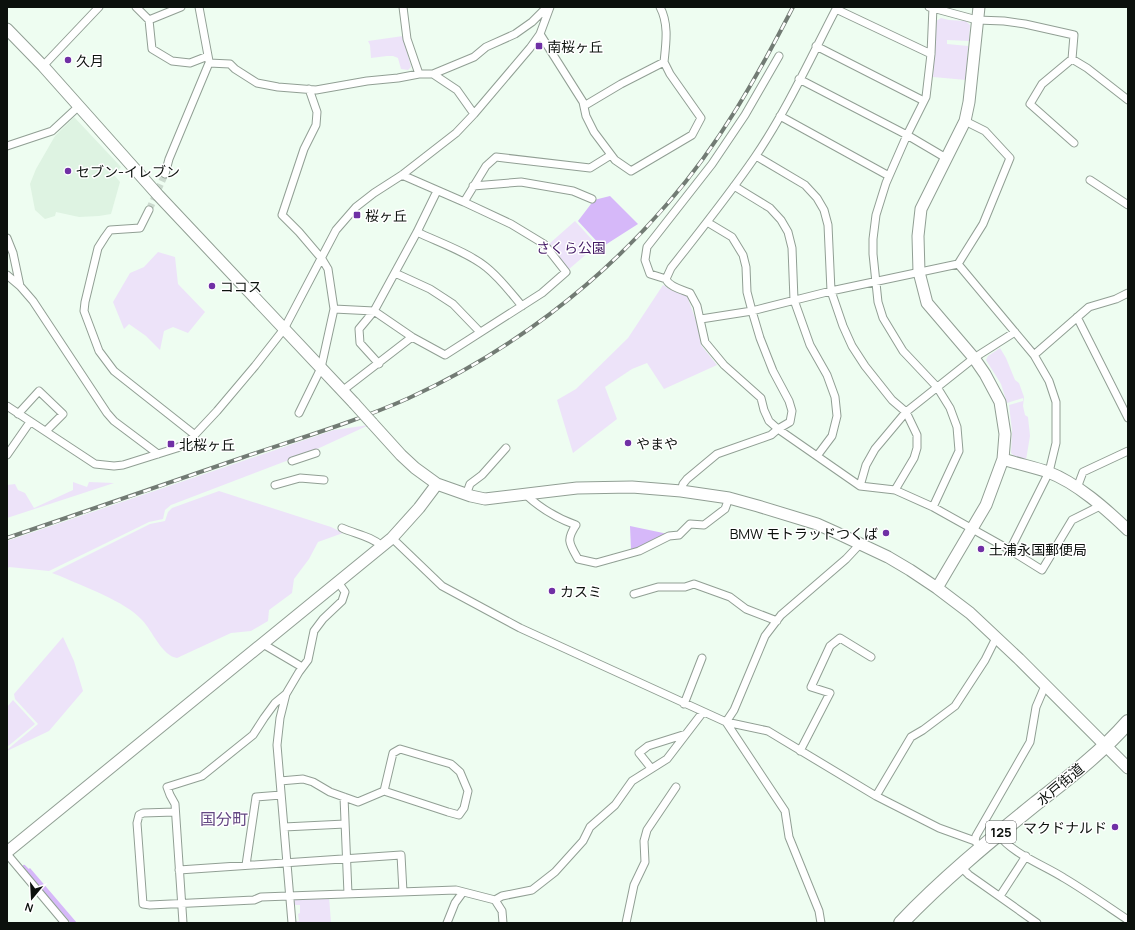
<svg xmlns="http://www.w3.org/2000/svg" width="1135" height="930" font-family="Manrope,'Noto Sans JP',sans-serif">
	<style>
		.built { fill: #def3e2 }
		.green { fill: #ede3f9 }
		.water { fill: #d6b8f9 }
		.lines { fill: none; stroke-linecap: round; stroke-linejoin: round }
		.stream { stroke: #d6b8f9; stroke-width: 2.5 }
		.street-tunnel { stroke: #ccdacf; stroke-width: 7; stroke-dasharray: 7 3.5; stroke-linecap: butt }
		.street-casing { stroke: #919f94; stroke-width: 9 }
		.secondary-casing { stroke: #919f94; stroke-width: 13 }
		.highway-casing { stroke: #919f94; stroke-width: 16 }
		.street { stroke: #fff; stroke-width: 7 }
		.secondary { stroke: #fff; stroke-width: 11 }
		.highway { stroke: #fff; stroke-width: 14 }
		.rail-casing { stroke: #727b74; stroke-width: 4 }
		.rail { stroke: #fff; stroke-width: 2.5; stroke-dasharray: 8; stroke-linecap: butt }
		.secondary-bridge-casing { stroke: #919f94; stroke-width: 13; stroke-linecap: butt }
		.secondary-bridge { stroke: #fff; stroke-width: 11 }
		.poi-dot { fill: #7030a5; stroke: #fff; stroke-width: 1.5 }
		.labels { text-anchor: middle; dominant-baseline: central; stroke-width: 3; stroke-linejoin: round; paint-order: stroke }
		.shield { fill: #fff; stroke: #555856; stroke-width: 1 }
		.shield-label { font-size: 13px; font-weight: bold; fill: #0c110d }
		.poi-label { font-size: 14px; fill: #0c110d; stroke: #fff; text-anchor: start }
		.park-label { font-size: 14px; fill: #431a64; stroke: #fff }
		.street-label { font-size: 14px; fill: #0c110d; stroke: #fff }
		.quarter-label { font-size: 16px; fill: #644783; stroke: #fff }
	</style>
	<rect width="100%" height="100%" fill="#eefdf1"/>
	<path class="built" d="M74 117 121 167 114 175 120 182 111 214 99 216 79 217 56 212 55 216 45 219 35 210 30 184 36 169 55 136Z"/>
	<path class="green" d="M941 18 949 20 966 21 970 25 969 41 947 40V44L968 46 966 80 933 77 936 21Z
		M403 36 411 67 408 70 401 69 398 58 393 56H387L371 58 370 45 368 41Z
		M575 221 597 245 568 270 548 248 549 244Z
		M158 252 175 257 178 284 205 312 188 333 173 327 164 331 160 350 146 336 129 324 124 329 113 302 130 273 144 267Z
		M663 285 671 290 687 296 698 326 701 345 717 365 664 389 647 363 632 369 605 387 617 419 573 453 557 400 576 389 628 338Z
		M1000 348 1006 358 1015 380 1019 383 1024 397 1023 406 1025 415 1028 417 1030 436 1026 460 1015 457 1011 453 1012 430 1009 405 1023 401V398L1007 403 1001 384 986 360 988 356Z
		M369 425 315 450 171 505 165 510 163 519 149 522 49 571 9 567 7 569V541L334 430Z
		M73 482 87 487 89 482 114 483 7 518V485L15 484 18 490 25 493 34 508 73 490Z
		M219 491 331 527 343 533 318 542 309 559 294 579 292 593 269 610 268 621 251 631 231 633 177 658C162 656 152 630 142 620 125 601 84 587 60 576L52 573 150 524 165 521 168 512 172 508Z
		M63 637 74 661 83 691 49 731 7 751V750L38 724 15 699 14 694Z
		M13 700 35 724 7 747V707Z
		M329 896 331 923H294V921H299L298 914 300 913V905H293L294 898Z"/>
	<path class="water" d="M610 196 638 224 602 247 578 221 594 200Z
		M630 526 668 534 639 548 631 549Z
		M30 868 77 923H71L26 871Z"/>
	<g class="lines">
		<path class="stream" d="M24 866 29 871"/>
		<path class="street-tunnel" d="M149 210 165 174"/>
		<defs>
			<path id="street" d="M136 7 149 20 152 49 172 61 190 63 208 56
				M199 7 209 61
				M403 7 407 39 419 74
				M660 7C669 24 666 43 664 62
				M929 7 977 20 1004 21 1025 24 1074 35 1072 59 1087 68 1128 100
				M933 7 931 54 926 97 907 135 886 183 876 215 873 239V254L878 302 883 318 903 351 937 387 950 408 957 427 959 451 933 507
				M836 9 931 54
				M149 20 181 7
				M540 34 583 102 586 116 594 132 615 160 631 171 692 135 701 118 670 74 664 62 621 84 584 106
				M816 46 924 101
				M1072 59 1042 84 1030 104 1074 143
				M43 66 99 7
				M433 74 474 57 486 47 515 34 532 22 547 7
				M799 79 907 135 946 158
				M780 116 889 176
				M7 146 52 131 79 106
				M756 156 805 185 817 198 824 210 828 225 831 291 843 326 852 346 865 366 892 400 906 412 917 435V448L914 458 895 490
				M165 174 169 159 209 63 230 64 235 69 257 83 278 87 316 90 367 81 398 78 419 74H433L457 90 474 114
				M1090 180 1128 205
				M473 186 521 182 573 191 592 199
				M734 186 770 208 781 220 788 232 792 248 794 300 810 345 827 375 835 397 837 416 832 436 817 456
				M464 202 486 166 496 157 590 168 611 155
				M149 210 140 228 110 230 105 237 98 248 85 302 84 311 99 351 114 371 195 435
				M707 222 732 237 743 255 746 267 747 292 752 311 760 338 773 371 789 401 792 411 790 422 778 429 769 421 764 410 761 398 724 365 705 342 697 306 690 293C683 290 669 287 666 279L671 268C700 231 729 195 755 157 787 110 811 57 837 7
				M417 232C438 242 469 253 486 267 500 278 511 293 522 306
				M7 238 13 253 20 286
				M958 264 1034 355 1049 381 1056 402V443L1049 472 1010 550
				M395 273 430 289 453 304 480 332
				M7 275 20 286 33 301 107 413 114 421 158 454
				M666 279 650 274 645 260 647 247 712 164 745 115 779 56
				M334 309 374 311 412 337 445 355 542 293 566 272 544 244 511 224 464 202 402 175
				M1077 317 1128 418
				M701 319 752 311 831 291 958 264 983 224 1010 158 985 131 965 121
				M1034 355 1089 307 1116 299 1128 293
				M379 364 360 343 359 329 374 311 417 232 437 191
				M342 391 412 337
				M7 406 95 464 114 466 123 465 177 448 188 442 217 411 255 366 284 329 336 230 356 207 374 193 402 175 456 133 474 114 530 48 540 34 550 7
				M299 413 321 368 334 309 328 269 322 259 299 232 282 215 304 149 316 125 317 112 309 89
				M18 414 39 391 63 414 46 431
				M7 455 30 422
				M292 461 316 453
				M275 485 300 478 324 480
				M860 486 866 465 875 449 906 412 974 358 1015 332
				M1077 488 1083 472 1128 451
				M681 491 683 484 687 479 717 454 771 435 778 429 860 486 895 490 933 507 1010 550 1042 570 1072 520 1102 505
				M525 494C540 508 556 518 576 525 566 540 569 543 578 559L596 563 639 551 669 536 679 535 690 524 704 525 725 509 729 498
				M466 495 470 484 482 475 506 448
				M342 528C355 534 371 536 382 546
				M392 538 442 586 520 628 726 722 734 710 765 636 781 615 846 559 860 544
				M634 594 658 587H685L694 584 730 597 746 609 777 621
				M263 644 302 667
				M684 704 702 658
				M800 751 830 693 811 687 830 646 840 638 871 657
				M651 768 639 753 648 746 686 734
				M280 781 303 779 313 782 330 792 358 802 384 791 393 753 400 749 451 764 460 772 468 791 464 808 459 815 448 812 384 791
				M876 796 911 737 923 730 955 706 985 660 996 638
				M344 797 348 894
				M175 812 143 813 139 815 137 823 143 904 150 905 254 900 261 897 456 890 495 900 502 911 503 923
				M284 827 345 824
				M998 834C1012 854 1044 865 1064 878 1086 891 1107 906 1128 920
				M975 841 976 836 1030 742 1036 707 1045 686
				M7 854 65 923
				M246 865 256 797 281 795
				M960 866 969 875 1037 923
				M179 870 401 855 403 892
				M1000 896 1026 856
				M495 900 502 896 532 890 555 872 583 841 590 827 615 805 632 781 667 759 703 712
				M183 923 175 804 170 795 167 787 202 776 253 735 264 718 275 703 286 694
				M292 923 277 745 280 718 286 694 299 672 308 660 314 631 323 619 342 601 345 592 338 582
				M447 923 455 903 463 892
				M626 923 634 885 645 862 644 841 647 830 676 787
				M821 923 819 911 789 837 785 811 726 722 768 731 876 796 939 828 975 841 981 848"/>
			<path id="secondary" d="M7 29 43 66 158 195 354 403
				M372 423 401 455 415 468 437 484 471 496 485 499 577 488 632 487 681 491 729 498 758 506 817 524 837 533 888 557 910 570 937 588 970 613 1019 659 1128 768
				M1003 459C1018 464 1034 467 1048 472 1077 483 1106 509 1128 530
				M937 588 986 505 1003 459 1005 434 1000 402 985 374 974 358 927 303 919 272 918 236 921 209 965 121 969 102 979 7
				M7 852 392 538 419 508 437 484"/>
			<path id="highway" d="M901 923C942 880 988 842 1035 804 1067 779 1101 753 1128 722"/>
		</defs>
		<use href="#street" class="street-casing"/>
		<use href="#secondary" class="secondary-casing"/>
		<use href="#highway" class="highway-casing"/>
		<use href="#street" class="street"/>
		<use href="#secondary" class="secondary"/>
		<use href="#highway" class="highway"/>
		<defs>
			<path id="rail" d="M7 538C85 512 163 485 241 458 297 439 355 422 409 398 508 353 598 285 668 203 720 143 757 77 793 7"/>
		</defs>
		<use href="#rail" class="rail-casing"/>
		<use href="#rail" class="rail"/>
		<defs>
			<path id="secondary-bridge" d="M354 403 372 423"/>
		</defs>
		<use href="#secondary-bridge" class="secondary-bridge-casing"/>
		<use href="#secondary-bridge" class="secondary-bridge"/>
	</g>
	<g class="poi-dot">
		<rect x="535" y="42" width="8" height="8" rx="2"/>
		<circle cx="68" cy="60" r="4"/>
		<circle cx="68" cy="171" r="4"/>
		<rect x="353" y="211" width="8" height="8" rx="2"/>
		<circle cx="212" cy="286" r="4"/>
		<circle cx="628" cy="443" r="4"/>
		<rect x="167" y="440" width="8" height="8" rx="2"/>
		<circle cx="886" cy="533" r="4"/>
		<circle cx="981" cy="549" r="4"/>
		<circle cx="552" cy="591" r="4"/>
		<circle cx="1115" cy="827" r="4"/>
	</g>
	<g class="labels">
		<rect class="shield" x="986" y="821" width="30" height="22" rx="3"/>
		<g class="shield-label">
			<text x="1001" y="832">125</text>
		</g>
		<g class="poi-label">
			<text x="547" y="46">南桜ヶ丘</text>
			<text x="76" y="60">久月</text>
			<text x="76" y="171">セブン-イレブン</text>
			<text x="365" y="215">桜ヶ丘</text>
			<text x="220" y="286">ココス</text>
			<text x="636" y="443">やまや</text>
			<text x="179" y="444">北桜ヶ丘</text>
			<text x="878" y="533" text-anchor="end">BMW モトラッドつくば</text>
			<text x="989" y="549">土浦永国郵便局</text>
			<text x="560" y="591">カスミ</text>
			<text x="1107" y="827" text-anchor="end">マクドナルド</text>
		</g>
		<g class="park-label">
			<text x="571" y="247">さくら公園</text>
		</g>
		<g class="street-label">
			<text transform="translate(1060 784) rotate(-40)">水戸街道</text>
		</g>
		<g class="quarter-label">
			<text x="224" y="819">国分町</text>
		</g>
	</g>
	<rect width="1135" height="930" fill="none" stroke="#0c110d" stroke-width="16"/>
	<g transform="translate(32 898) rotate(198)" stroke="#ffffff" stroke-width="3" paint-order="stroke">
	<path d="M0-3L7 15L0 10L-7 15Z" fill="#0c110d"/>
	<text y="-6" font-size="11" font-weight="bold" text-anchor="middle" fill="#0c110d">N</text>
	</g>
</svg>
